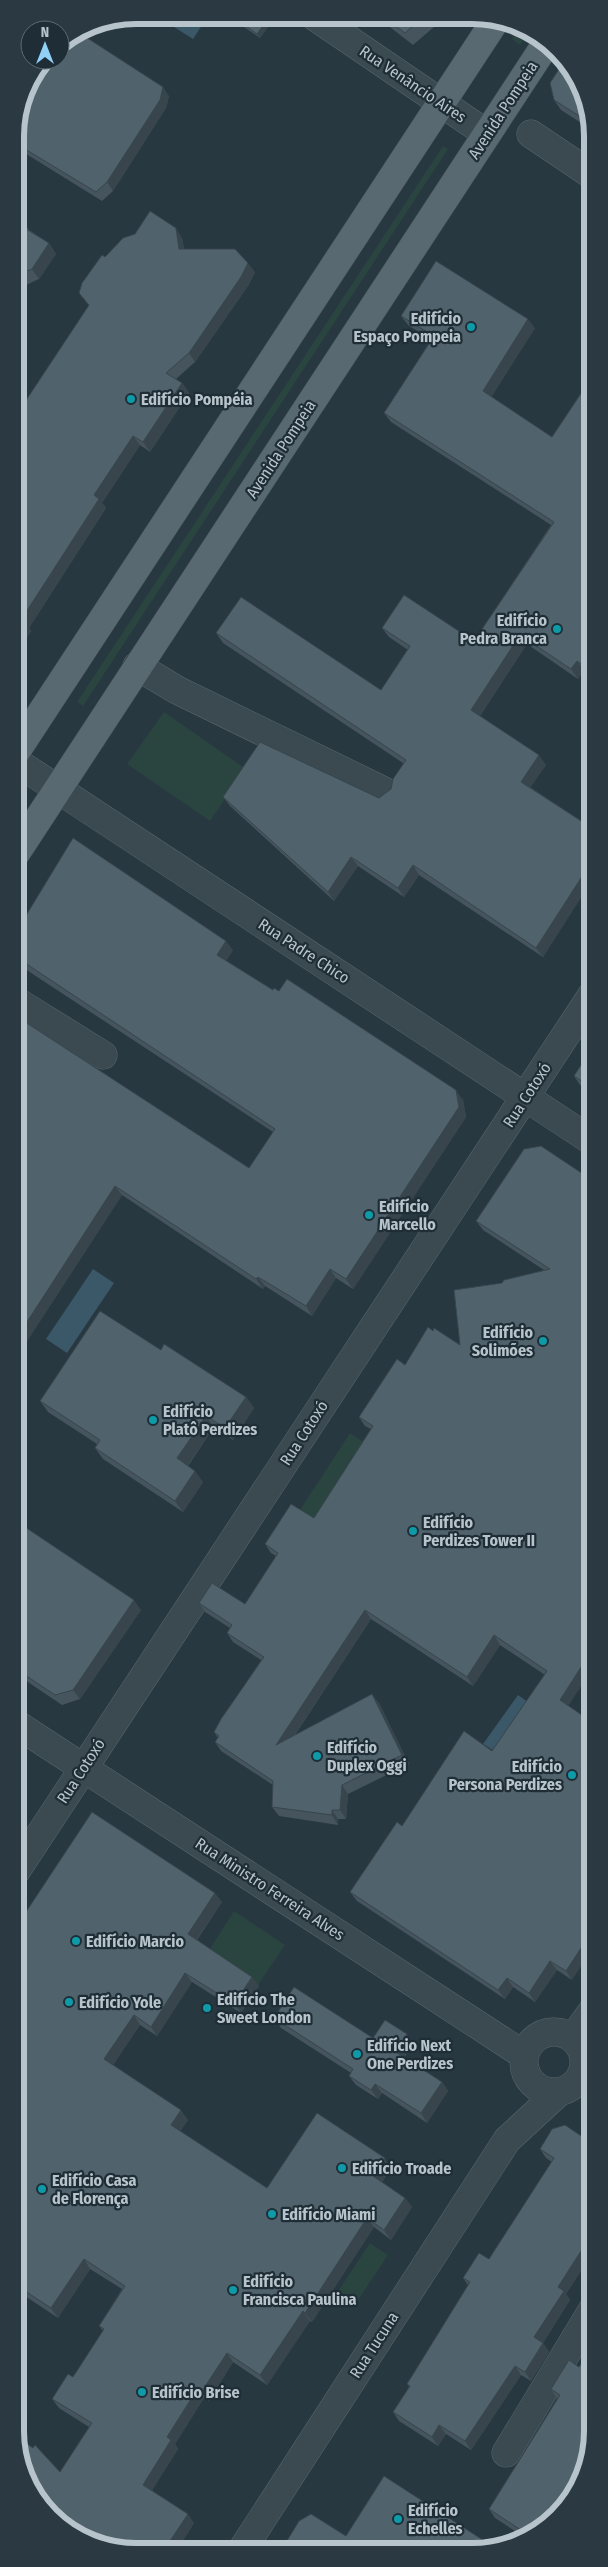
<svg xmlns="http://www.w3.org/2000/svg" width="608" height="2567" font-family="'Fira Sans Condensed',sans-serif">
	<style>
		.green { fill: #2a4440 }
		.water { fill: #3a5868 }
		.lines { fill: none; stroke-linecap: round; stroke-linejoin: round }
		.minor-casing { stroke: #59676e; stroke-width: 29 }
		.major-casing { stroke: #48555d; stroke-width: 29 }
		.minor { stroke: #3b4951; stroke-width: 28 }
		.major { stroke: #596971; stroke-width: 28 }
		.wall { fill: #45545d }
		.shaded-wall { fill: #38454c }
		.building { fill: #50626c; stroke: #38454c }
		.culture-dot { fill: #0f9aa8; stroke: #1f2e36; stroke-width: 2 }
		.labels { text-anchor: middle; dominant-baseline: central; stroke-width: 4.5; stroke-linejoin: round; paint-order: stroke }
		.street-label { font-size: 16px; fill: #b8c4cb; stroke: #1f2e36 }
		.poi-label { font-size: 16px; font-weight: bold; fill: #b8c4cb; stroke: #1f2e36; text-anchor: start }
		.rim { fill: none; stroke: #b8c4cb; stroke-width: 6 }
	</style>
	<rect width="100%" height="100%" fill="#273841"/>
	<path class="green" d="M518 29 527 34 520 45 512 39Z
		M443 146 448 149 83 706 77 702Z
		M164 712 246 769 210 821 127 764Z
		M350 1433 388 1458 336 1538 298 1513Z
		M234 1911 285 1945 258 1985 208 1952Z
		M370 2243 388 2255 356 2303 338 2291Z"/>
	<path class="water" d="M155 15H207L208 16 193 39Z
		M93 1269 114 1283 67 1353 46 1339Z
		M518 1695 528 1702 499 1754 483 1744Z"/>
	<g class="lines">
		<defs>
			<path id="minor" d="M314 16 487 134
				M531 134 592 175
				M137 666 177 690 384 791
				M15 761 592 1141
				M16 1001 103 1055
				M16 1724 524 2055
				M16 1871 592 995
				M524 2062a30 30 0 1 1 60 0a30 30 0 1 1-60 0Z
				M573 2038 593 2010
				M506 2453 593 2309
				M242 2550 507 2140 559 2092"/>
			<path id="major" d="M15 753 497 18
				M16 853 546 44"/>
		</defs>
		<use href="#minor" class="minor-casing"/>
		<use href="#major" class="major-casing"/>
		<use href="#minor" class="minor"/>
		<use href="#major" class="major"/>
	</g>
	<path class="wall" d="M236 16H274L275 17 260 38 237 22 235 18Z
		M377 17H443L441 21 413 45Z
		M169 96 166 108 113 191 102 201 15 147V128Z
		M554 100 592 120V130L561 110Z
		M15 212 18 214 29 230 49 243 56 254 39 279 24 286 18 320 20 322 27 333 15 344Z
		M182 238 184 249 255 272 248 286 195 362 176 379 182 383 189 393 150 452 140 445 102 503 106 508 29 628 31 631 15 656V417L89 306 79 293 105 257Z
		M401 316 535 328 491 397 552 437 592 377V676L584 670 578 679 527 644 480 716 546 765 530 787 592 828V880L543 957 419 875 404 897 358 866 334 901 230 806 223 797 379 798 391 789 403 763 223 643 216 633 381 690 408 650 389 637 382 628 474 641 551 525 391 422 384 413 431 340 408 325Z
		M16 932 233 950 226 961 273 990 463 1100 466 1117 353 1289 336 1278 312 1316 265 1286 263 1289 122 1195 16 1358V1016L249 1168 273 1132 16 963Z
		M592 1048V1093L580 1085 574 1076Z
		M541 1146 592 1669 568 1706 572 1980 557 1970 535 2002 513 1987 505 1999 357 1901 350 1892 402 1826 492 1751 545 1675 500 1645 473 1686 371 1619 295 1735 379 1703 409 1764 348 1794 346 1819H338V1825L279 1816 272 1807 273 1785 221 1751 215 1742 218 1738 214 1732 261 1660 233 1642 227 1633 230 1628 205 1612 199 1603 245 1604 276 1556 271 1553 265 1544 314 1518 371 1429 365 1426 359 1417 405 1365 433 1331 460 1345 502 1283 544 1270 483 1230 476 1221Z
		M161 1350 246 1397 254 1408 233 1440 214 1427 188 1466 203 1482 183 1512 103 1459 95 1448 97 1444 48 1412 40 1401Z
		M16 1521 141 1610 80 1699 62 1705 16 1674Z
		M222 1902 197 1940 252 1977 259 1986 241 2013 192 1982 157 2036 140 2025 113 2065 188 2120 180 2131 267 2188 391 2168 382 2182 405 2198 412 2207 391 2240 374 2227 312 2322 310 2321 267 2385 233 2362 209 2401 204 2398 175 2444 178 2449 152 2490 194 2523 177 2550H112L60 2472 89 2427 59 2408 52 2399 73 2377 103 2331 99 2326 122 2289 90 2269 58 2318 16 2290V1927Z
		M274 2018 373 2038 414 2044 404 2058 442 2082 448 2091 427 2123 382 2093 378 2099 356 2085 349 2076 351 2073 281 2028Z
		M593 2144V2252L566 2294 570 2300 543 2343 549 2352 531 2381 521 2375 471 2450 446 2434 438 2446 399 2421 393 2412 409 2387 407 2384 468 2285 463 2278 489 2259 552 2162 546 2158 540 2149Z
		M579 2367 563 2511 527 2539 495 2518 489 2509 557 2399 551 2389Z"/>
	<path class="shaded-wall" d="M270 16H274L275 17 260 38 257 34Z
		M438 17H443L441 21Z
		M163 87 169 96 166 108 113 191 107 182Z
		M176 228 182 238 186 258 179 249Z
		M49 243 56 254 39 279 32 269Z
		M248 263 255 272 248 286 195 362 189 353Z
		M17 275 24 286 17 325 15 323V282Z
		M528 319 535 328 489 401 483 391Z
		M182 383 189 393 150 452 143 442Z
		M133 436 140 445 102 503 106 508 29 628 31 631 15 656V636L21 620 94 495Z
		M520 635 527 644 477 720 471 710Z
		M577 661 584 670 578 679 571 669Z
		M539 755 546 765 528 791 521 782Z
		M351 857 358 866 334 901 328 892Z
		M592 861V880L543 957 536 948Z
		M413 865 419 875 404 897 398 888Z
		M226 941 233 950 224 964 217 955Z
		M456 1090 463 1100 466 1117 353 1289 346 1279Z
		M115 1186 122 1195 16 1358V1339Z
		M330 1269 336 1278 312 1316 306 1306Z
		M258 1277 265 1286 263 1289 256 1279Z
		M246 1397 254 1408 233 1440 225 1428Z
		M206 1416 214 1427 185 1469 177 1458Z
		M195 1471 203 1482 183 1512 175 1501Z
		M134 1600 141 1610 80 1699 73 1690Z
		M365 1610 371 1619 282 1754 276 1745Z
		M494 1635 500 1645 473 1686 467 1677Z
		M592 1650V1669L566 1709 560 1700Z
		M372 1694 379 1703 409 1764 402 1755Z
		M16 1764 21 1771 24 1788 16 1800Z
		M342 1785 348 1794 346 1819 340 1810Z
		M332 1810 338 1819V1825L332 1815Z
		M215 1893 222 1902 194 1943 188 1934Z
		M593 1930V1948L572 1980 566 1971Z
		M550 1961 557 1970 535 2002 529 1993Z
		M185 1973 192 1982 157 2036 151 2027Z
		M252 1977 259 1986 241 2013 234 2004Z
		M507 1978 513 1987 505 1999 498 1990Z
		M134 2015 140 2025 111 2068 104 2059Z
		M407 2034 414 2044 402 2061 396 2052Z
		M442 2082 448 2091 427 2123 421 2113Z
		M375 2084 382 2093 378 2099 371 2090Z
		M181 2110 188 2120 177 2134 171 2125Z
		M385 2158 391 2168 379 2185 373 2176Z
		M405 2198 412 2207 391 2240 384 2230Z
		M367 2218 374 2227 312 2322 305 2313Z
		M590 2237 593 2240V2252L566 2294 570 2300 543 2343 549 2352 531 2381 525 2372 534 2337 558 2287Z
		M84 2259 90 2269 58 2318 51 2308Z
		M303 2311 310 2321 267 2385 260 2375Z
		M227 2353 233 2362 209 2401 202 2391Z
		M515 2366 521 2375 471 2450 465 2441Z
		M198 2388 204 2398 175 2444 178 2449 150 2494 143 2485 167 2437Z
		M439 2425 446 2434 438 2446 432 2437Z
		M188 2514 194 2523 177 2550H164Z
		M489 2544 493 2549 488 2551H484Z"/>
	<path class="building" d="M236 16H270L257 34 235 18Z
		M384 17H423L405 33Z
		M78 32 163 87 160 100 107 182 96 192 15 143V128L24 89 44 60H60V44Z
		M565 60 580 82 592 120V124L554 100 550 83Z
		M150 211 176 228 179 249H235L248 263 241 277 189 353 166 373 182 383 143 442 133 436 94 495 99 499 21 620 25 622 15 636V417L89 305 79 293 82 283 102 255 105 257 123 238 135 234Z
		M15 212 18 214 26 229 49 243 32 269 17 275 15 282Z
		M436 261 528 319 483 391 552 437 592 377V613L591 615 592 616V671L577 661 571 669 520 635 471 710 539 755 521 782 592 828V861L536 948 413 865 398 888 351 857 328 892 223 797 260 742 379 798 391 789 393 779 406 760 216 633 241 597 381 690 410 646 382 628 404 595 474 641 554 522 384 413 434 336 401 316Z
		M15 319 20 322 15 327Z
		M73 838 226 941 217 955 273 990 274 988 279 991 287 979 456 1090 459 1107 346 1279 330 1269 306 1306 258 1277 256 1279 115 1186 16 1339V1016L249 1168 275 1129 16 957V932Z
		M592 1048V1088L574 1076Z
		M541 1146 592 1180V1650L560 1700 592 1722 593 1930 566 1971 550 1961 529 1993 507 1978 498 1990 350 1892 397 1822 402 1826 464 1731 492 1751 547 1671 494 1635 467 1677 365 1610 276 1745 372 1694 402 1755 342 1785 340 1810H332V1815L272 1807 273 1781 215 1742 219 1736 214 1732 221 1719 264 1657 227 1633 232 1625 199 1603 212 1583 245 1604 278 1553 265 1544 291 1504 314 1518 373 1426 359 1417 397 1359 405 1365 428 1327 433 1331 434 1328 460 1345 454 1290 502 1283 504 1280 550 1269 476 1221 524 1149Z
		M100 1311 161 1350 164 1344 246 1397 225 1428 206 1416 177 1458 195 1471 175 1501 95 1448 100 1440 40 1401Z
		M16 1521 134 1600 73 1690 55 1695 16 1669Z
		M16 1764 19 1779 16 1784Z
		M92 1812 215 1893 188 1934 252 1977 234 2004 185 1973 151 2027 134 2015 104 2059 181 2110 171 2125 267 2188 317 2113 385 2158 373 2176 405 2198 384 2230 367 2218 305 2313 303 2311 260 2375 227 2353 202 2391 198 2388 167 2437 171 2440 143 2485 188 2514 164 2550H112L76 2536 45 2511 16 2447V2444L20 2439 33 2448 35 2445 60 2472 92 2423 52 2399 68 2374 73 2377 104 2329 99 2326 125 2286 84 2259 51 2308 16 2285V1927Z
		M294 1987 373 2038 385 2020 407 2034 396 2052 442 2082 421 2113 375 2084 371 2090 349 2076 353 2069 274 2018Z
		M565 2125 593 2144V2238L590 2237 558 2287 564 2291 534 2337 543 2343 525 2372 515 2366 465 2441 439 2425 432 2437 393 2412 410 2386 407 2384 470 2282 463 2278 479 2253 489 2259 554 2158 540 2149 552 2129Z
		M593 2346V2439L584 2478 563 2511 530 2536 489 2509 560 2395 551 2389 569 2360 579 2367Z
		M384 2476 489 2544 484 2551 287 2550 286 2549 288 2546 285 2544 299 2521 311 2514 346 2536Z"/>
	<g class="culture-dot">
		<circle cx="471" cy="327" r="5"/>
		<circle cx="131" cy="399" r="5"/>
		<circle cx="557" cy="629" r="5"/>
		<circle cx="369" cy="1215" r="5"/>
		<circle cx="543" cy="1341" r="5"/>
		<circle cx="153" cy="1420" r="5"/>
		<circle cx="413" cy="1531" r="5"/>
		<circle cx="317" cy="1756" r="5"/>
		<circle cx="572" cy="1775" r="5"/>
		<circle cx="76" cy="1941" r="5"/>
		<circle cx="69" cy="2002" r="5"/>
		<circle cx="207" cy="2008" r="5"/>
		<circle cx="357" cy="2054" r="5"/>
		<circle cx="342" cy="2168" r="5"/>
		<circle cx="42" cy="2189" r="5"/>
		<circle cx="272" cy="2214" r="5"/>
		<circle cx="233" cy="2290" r="5"/>
		<circle cx="142" cy="2392" r="5"/>
		<circle cx="398" cy="2519" r="5"/>
	</g>
	<g class="labels">
		<g class="street-label">
			<text transform="translate(413 84) rotate(34)">Rua Venâncio Aires</text>
			<text transform="translate(503 110) rotate(-57)">Avenida Pompeia</text>
			<text transform="translate(281 449) rotate(-57)">Avenida Pompeia</text>
			<text transform="translate(304 951) rotate(33)">Rua Padre Chico</text>
			<text transform="translate(527 1095) rotate(-57)">Rua Cotoxó</text>
			<text transform="translate(304 1433) rotate(-57)">Rua Cotoxó</text>
			<text transform="translate(81 1771) rotate(-57)">Rua Cotoxó</text>
			<text transform="translate(270 1889) rotate(33)">Rua Ministro Ferreira Alves</text>
			<text transform="translate(374 2345) rotate(-57)">Rua Tucuna</text>
		</g>
		<g class="poi-label">
			<text x="461" y="318" text-anchor="end">Edifício<tspan x="461" dy="18">Espaço Pompeia</tspan></text>
			<text x="141" y="399">Edifício Pompéia</text>
			<text x="547" y="620" text-anchor="end">Edifício<tspan x="547" dy="18">Pedra Branca</tspan></text>
			<text x="379" y="1206">Edifício<tspan x="379" dy="18">Marcello</tspan></text>
			<text x="533" y="1332" text-anchor="end">Edifício<tspan x="533" dy="18">Solimões</tspan></text>
			<text x="163" y="1411">Edifício<tspan x="163" dy="18">Platô Perdizes</tspan></text>
			<text x="423" y="1522">Edifício<tspan x="423" dy="18">Perdizes Tower II</tspan></text>
			<text x="327" y="1747">Edifício<tspan x="327" dy="18">Duplex Oggi</tspan></text>
			<text x="562" y="1766" text-anchor="end">Edifício<tspan x="562" dy="18">Persona Perdizes</tspan></text>
			<text x="86" y="1941">Edifício Marcio</text>
			<text x="217" y="1999">Edifício The<tspan x="217" dy="18">Sweet London</tspan></text>
			<text x="79" y="2002">Edifício Yole</text>
			<text x="367" y="2045">Edifício Next<tspan x="367" dy="18">One Perdizes</tspan></text>
			<text x="352" y="2168">Edifício Troade</text>
			<text x="52" y="2180">Edifício Casa<tspan x="52" dy="18">de Florença</tspan></text>
			<text x="282" y="2214">Edifício Miami</text>
			<text x="243" y="2281">Edifício<tspan x="243" dy="18">Francisca Paulina</tspan></text>
			<text x="152" y="2392">Edifício Brise</text>
			<text x="408" y="2510">Edifício<tspan x="408" dy="18">Echelles</tspan></text>
		</g>
	</g>
	<path d="M0 0H608V2567H0ZM136 24H472A112 112 0 0 1 584 136V2431A112 112 0 0 1 472 2543H136A112 112 0 0 1 24 2431V136A112 112 0 0 1 136 24Z" fill="#2b3a42" fill-rule="evenodd"/>
	<path class="rim" d="M136 24H472A112 112 0 0 1 584 136V2431A112 112 0 0 1 472 2543H136A112 112 0 0 1 24 2431V136A112 112 0 0 1 136 24Z"/>
	<g transform="translate(45 45)"><circle r="24" fill="#1f2e36" stroke="#5c6a72"/>
	<path d="M0-4L9 19L0 12L-9 19Z" fill="#91d0f7"/>
	<text y="-8" font-size="14" font-weight="bold" text-anchor="middle" fill="#b8c4cb">N</text>
	</g>
</svg>
